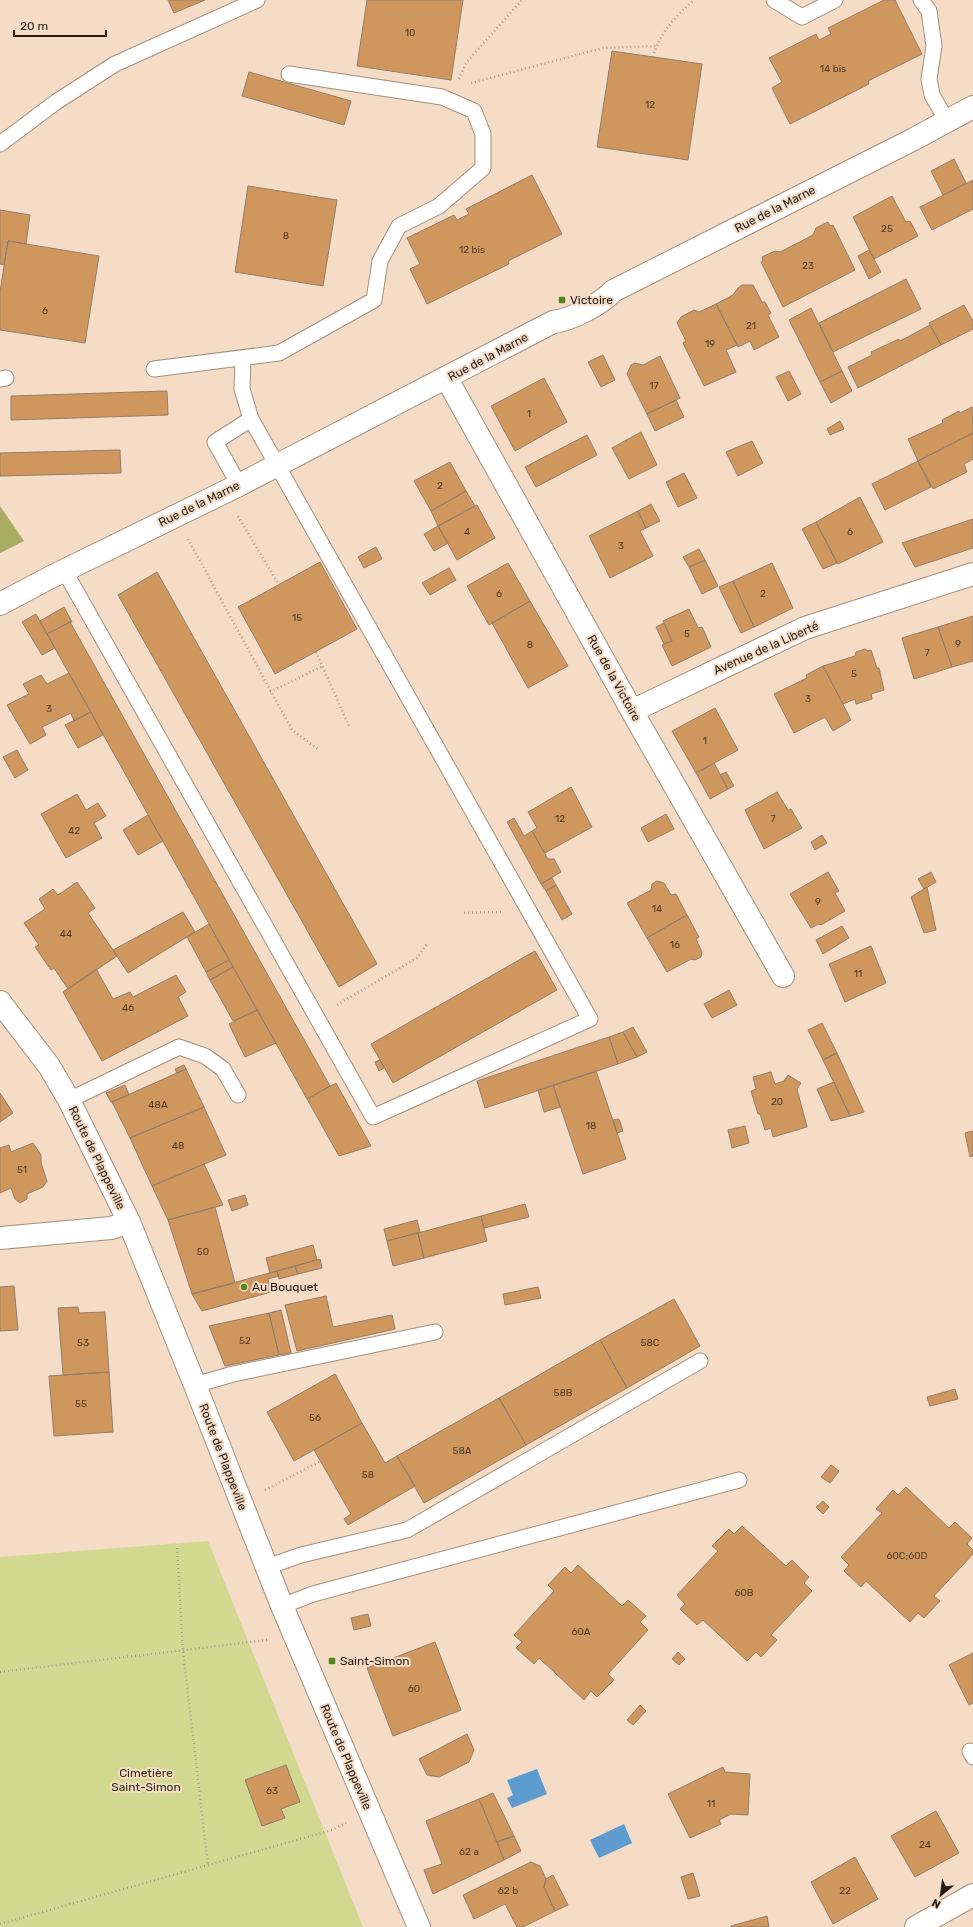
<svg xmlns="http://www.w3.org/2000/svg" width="973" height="1927" font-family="Rubik,sans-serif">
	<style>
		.green { fill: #d3d891 }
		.forest { fill: #a9ad61 }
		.water { fill: #5e9bcf }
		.building { fill: #cf975e; stroke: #937e6a }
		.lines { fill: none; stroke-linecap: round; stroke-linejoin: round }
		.lane-casing { stroke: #a48f7b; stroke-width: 17 }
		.street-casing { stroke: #a48f7b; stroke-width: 24 }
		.secondary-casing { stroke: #a48f7b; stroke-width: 24 }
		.path { stroke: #ac9989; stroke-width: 2.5; stroke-dasharray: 1 3; stroke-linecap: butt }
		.lane { stroke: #fff; stroke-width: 15 }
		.street { stroke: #fff; stroke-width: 22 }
		.secondary { stroke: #fff; stroke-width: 22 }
		.poi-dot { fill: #56871b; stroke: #f4dcc7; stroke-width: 1.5 }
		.labels { text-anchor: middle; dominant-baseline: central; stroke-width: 4; stroke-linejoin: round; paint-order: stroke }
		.number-label { font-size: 10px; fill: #4f3b26 }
		.street-label { font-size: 12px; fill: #241c14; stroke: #f4dcc7 }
		.poi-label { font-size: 12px; fill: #241c14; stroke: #f4dcc7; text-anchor: start }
		.park-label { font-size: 12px; fill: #2b2d0a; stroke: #f4dcc7 }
	</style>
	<rect width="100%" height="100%" fill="#f4dcc7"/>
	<path class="green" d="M208 1541 363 1927H0V1557Z"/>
	<path class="forest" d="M0 506 24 541 0 553Z"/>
	<path class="water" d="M537 1769 547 1794 512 1808 507 1798 513 1795 507 1780Z
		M624 1824 632 1843 599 1858 590 1840Z"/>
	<path class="building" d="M168 0H205L174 13Z
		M367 0H463L451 80 357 66Z
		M884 0H895L922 54 868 81 869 84 790 124 772 88 782 82 769 58 816 34 819 40 831 34 828 28Z
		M612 51 702 64 688 160 597 147Z
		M249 72 351 101 344 125 242 96Z
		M954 159 966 183 943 195 931 171Z
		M532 175 562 234 508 261 509 264 427 304 410 269 420 264 407 238 454 215 457 220 469 214 466 209Z
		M973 180V209L932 230 920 207Z
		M248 186 337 200 323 286 235 272Z
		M892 196 906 222 910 221 918 236 874 259 853 217Z
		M0 210 30 215 26 244 8 241 4 265 0 264Z
		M828 222 830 226 833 225 855 270 783 307 761 262 763 261 762 257 775 251 780 252 813 235 816 228Z
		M8 241 99 256 85 343 0 330V292Z
		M869 250 881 272 869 279 858 256Z
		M906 279 921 309 833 352 819 323Z
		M742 285H753L762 302H765L771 313 768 315 779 337 754 350 750 341 738 347 716 304 733 295 738 288Z
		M716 304 737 345 726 350 736 372 704 386 683 343 686 341 677 323 681 317 694 310 699 312Z
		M964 305 973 321V329L941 345 929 323Z
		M811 308 842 371 820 382 789 320Z
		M930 325 941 345 858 388 848 367 872 355 871 352 899 339 900 341Z
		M603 355 615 380 601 387 588 362Z
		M660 356 680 398 647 414 627 374 631 365 635 363 643 365Z
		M789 371 801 394 788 401 776 377Z
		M842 371 852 391 831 403 820 382Z
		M544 378 567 422 515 451 491 406Z
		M167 391 168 415 11 420V396Z
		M676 400 684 417 655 431 647 414Z
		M972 407 973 433 918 461 908 439 943 423 942 420 959 411 960 413Z
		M840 421 844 429 830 435 827 429Z
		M641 432 657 465 629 479 612 448Z
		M973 433V459L964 464 967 472 933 489 918 461Z
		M587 435 597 455 536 487 525 467Z
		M752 441 763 463 738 476 726 452Z
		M120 450 121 473 0 476V453Z
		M918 461 931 487 885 510 872 484Z
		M450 462 466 491 431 511 414 481Z
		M684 473 697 498 678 507 666 482Z
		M466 491 475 506 438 526 431 511Z
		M860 497 883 542 838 564 816 522Z
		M651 504 660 521 646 528 638 511Z
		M477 505 495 538 457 560 438 526Z
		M638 511 646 528 640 531 653 556 610 578 589 536Z
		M973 519V548L915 567 902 543Z
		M816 522 837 563 823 569 802 529Z
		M438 526 448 543 434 551 424 534Z
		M376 547 382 559 364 568 358 557Z
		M699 549 705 560 689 567 683 557Z
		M705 560 718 586 702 594 689 567Z
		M320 562 357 629 275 674 238 607Z
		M508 563 530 601 489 625 467 586Z
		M772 563 793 608 754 627 733 581Z
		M449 568 456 580 430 595 422 583Z
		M157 572 377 964 339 987 118 595Z
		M733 581 754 627 741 633 719 587Z
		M530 601 568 666 528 688 492 623Z
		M64 607 72 622H70L47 634 40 621Z
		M689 609 698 628 702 627 711 647 672 666 662 645 672 641 663 621Z
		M36 614 55 648 42 655 22 622Z
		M973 616V661L952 667 938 627Z
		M70 622 330 1086 307 1099 47 634Z
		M664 623 672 641 664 644 656 627Z
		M938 627 952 667 914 679 902 638Z
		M865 649 868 651 871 650 877 668H879L884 690 871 694 872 699 856 704 855 699 843 704 823 666 855 656 856 652Z
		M823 666 851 720 833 731 825 717 794 733 774 694 807 678 806 675Z
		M69 673 91 712 74 721 71 713 42 727 46 735 30 744 7 705 29 694 23 684 41 675 47 684Z
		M715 708 738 750 696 773 672 731Z
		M91 712 103 735 78 748 65 725Z
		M17 750 28 770 15 778 3 757Z
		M714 763 728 789 710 799 696 773Z
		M726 772 734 786 728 789 720 775Z
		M571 787 592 827 545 853 532 831 537 828 528 812Z
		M777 792 788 810 791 809 802 828 764 849 745 810Z
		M77 794 86 810 98 803 106 816 94 823 102 838 66 858 41 814Z
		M666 814 674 829 648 842 641 828Z
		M148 815 163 841 138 855 123 830Z
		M514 818 524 836 532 831 548 859H554L561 872 541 884 507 822Z
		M822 835 827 843 815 850 811 842Z
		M828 872 839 891 835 893 845 911 821 925 819 924 811 928 790 894Z
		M931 872 936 882 924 889 918 879Z
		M552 878 556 885 546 891 541 884Z
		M657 881 664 883 671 895 676 894 687 915 647 938 627 903 651 890 652 884Z
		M77 882 95 908 88 913 117 956 68 989 54 968 51 970 35 947 39 945 24 923 45 909 39 899 53 889 58 895Z
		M556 885 572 914 562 920 546 891Z
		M927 887 936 930 924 933 911 897Z
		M183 912 195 932 128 973 113 950Z
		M687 915 699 937 696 939 702 952 701 957 695 960 691 959 667 972 647 938Z
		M209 924 229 960 206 972 187 937Z
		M842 926 849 938 823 954 816 940Z
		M871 946 886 983 845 1002 829 964Z
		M535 951 557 990 393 1083 371 1044Z
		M229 960 233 967 210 980 206 972Z
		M233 967 257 1010 233 1021 210 980Z
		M96 969 113 999 130 992 133 997 176 975 186 992 178 997 188 1016 102 1061 63 992Z
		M729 990 737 1005 712 1018 704 1004Z
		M257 1010 276 1043 245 1057 229 1024Z
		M822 1023 837 1053 823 1060 808 1030Z
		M633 1027 647 1052 637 1057 623 1032Z
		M623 1032 637 1057 618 1064 609 1037Z
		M609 1037 618 1064 485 1108 477 1081Z
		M837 1053 864 1112 850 1116 823 1060Z
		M380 1060 384 1068 379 1071 375 1062Z
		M184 1065 186 1069 177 1073 175 1069Z
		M186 1069 204 1107 130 1138 112 1102Z
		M596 1071 626 1159 583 1174 553 1085Z
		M771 1072 775 1084 784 1081 788 1075 801 1083 797 1089 807 1127 773 1137 771 1128 765 1130 760 1114H758L751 1091 756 1089 753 1077Z
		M834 1082 850 1116 831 1121 817 1089Z
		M336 1083 371 1146 339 1156 307 1099Z
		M125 1085 129 1095 111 1102 106 1093Z
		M553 1085 560 1107 544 1112 538 1090Z
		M0 1093 13 1113 0 1122Z
		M204 1107 226 1155 152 1186 130 1138Z
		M619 1119 623 1131 617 1133 613 1120Z
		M745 1126 749 1143 732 1148 728 1130Z
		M973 1131V1156L970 1157 965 1133Z
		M33 1143 41 1155V1163L47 1181 43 1187 27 1194V1199L20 1203 15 1199 11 1188 0 1193V1148L9 1145 11 1152Z
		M204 1164 223 1205 168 1220 152 1186Z
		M245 1195 248 1205 232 1211 228 1200Z
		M525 1204 529 1217 484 1228 481 1216Z
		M215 1207 235 1283 192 1294 168 1220Z
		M481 1216 487 1241 424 1258 418 1233Z
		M417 1220 420 1232 387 1241 384 1229Z
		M418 1233 424 1258 393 1266 387 1241Z
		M313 1245 317 1260 270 1273 266 1258Z
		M320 1259 322 1268 298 1274 295 1266Z
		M295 1266 298 1274 279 1279 277 1271Z
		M277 1271 279 1276 268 1279 271 1292 202 1311 192 1294Z
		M14 1286 18 1330 0 1331V1287Z
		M538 1287 541 1298 505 1305 503 1294Z
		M326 1296 333 1327 392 1315 395 1329 297 1351 285 1305Z
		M674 1299 700 1346 627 1388 600 1340Z
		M78 1307 79 1313 105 1312 109 1372 63 1375 58 1308Z
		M281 1310 291 1353 279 1355 269 1313Z
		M269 1313 279 1355 225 1366 209 1326Z
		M600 1340 627 1388 526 1445 499 1398Z
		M109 1372 113 1432 54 1436 49 1376Z
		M335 1374 362 1423 294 1461 267 1412Z
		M955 1389 958 1399 930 1406 927 1397Z
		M499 1398 526 1445 424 1503 397 1456Z
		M362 1423 385 1463 397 1456 415 1486 348 1525 344 1519 351 1514 314 1450Z
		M831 1465 839 1471 830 1483 821 1477Z
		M906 1487 949 1528 955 1522 972 1538 967 1544 973 1550V1554L934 1596 940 1601 924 1618 918 1613 910 1622 866 1581 861 1587 844 1571 849 1565 841 1557 882 1513 876 1509 893 1490 898 1495Z
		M823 1501 829 1507 823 1514 816 1507Z
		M742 1526 786 1566 792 1560 809 1577 804 1583 812 1591 771 1635 777 1640 761 1657 756 1652 747 1661 703 1620 697 1625 680 1609 685 1604 677 1595 718 1551 712 1546 729 1529 734 1534Z
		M578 1565 622 1606 628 1600 646 1616 640 1622 648 1630 608 1674 614 1680 597 1697 591 1691 584 1700 539 1658 534 1664 516 1648 522 1642 514 1635 554 1591 548 1585 565 1567 571 1573Z
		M368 1614 371 1626 354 1630 351 1618Z
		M435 1642 461 1710 393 1736 367 1668Z
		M678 1652 685 1659 679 1665 672 1659Z
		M973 1653V1703L969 1705 949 1665Z
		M640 1705 646 1711 633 1725 627 1720Z
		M467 1734 474 1750 469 1762 439 1777 427 1775 419 1759Z
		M286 1765 300 1802 281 1809 285 1818 262 1826 245 1780Z
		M723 1767 725 1772 750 1774 748 1815 731 1814 719 1820 721 1824 690 1838 668 1794Z
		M493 1793 514 1836 497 1842 479 1799Z
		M479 1799 504 1860 433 1894 424 1870 442 1864 426 1821Z
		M936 1811 959 1853 915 1877 891 1836Z
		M514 1836 521 1851 504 1860 497 1842Z
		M855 1857 878 1899 833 1924 811 1882Z
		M531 1862 540 1866 546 1879 544 1887 555 1911 523 1927H517L505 1904 474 1919 463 1895Z
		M693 1873 700 1896 688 1899 681 1877Z
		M553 1875 568 1905 555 1911 544 1887 546 1879Z
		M767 1916 769 1927H731V1926Z"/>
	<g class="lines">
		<defs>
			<path id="lane" d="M774 0 802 17 835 0
				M921 0 929 11 934 46 929 79 932 95 947 121
				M0 144 56 102 115 64 257 0
				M154 369 279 353 374 300 380 261 399 226 439 206 483 168V134L474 111 442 97 289 74
				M0 379 6 378
				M239 485 215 442 251 419 242 389 243 358
				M64 570 373 1117 590 1019 251 419
				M69 1100 179 1047 205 1056 223 1069 238 1095
				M195 1385 233 1374 435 1332
				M267 1567 301 1555 407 1530 700 1361
				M282 1606 313 1594 739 1480
				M970 1751 973 1757"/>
			<path id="street" d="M447 379 632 711 783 976
				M0 604 49 578 239 485 553 322C571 320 601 304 613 291L914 139 973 107
				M632 711 805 628 973 574
				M0 1238 111 1228 129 1222
				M916 1927 973 1895"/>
			<path id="secondary" d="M0 1002 49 1066 69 1100 129 1222 195 1385 282 1606 419 1927"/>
		</defs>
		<use href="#lane" class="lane-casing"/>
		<use href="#street" class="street-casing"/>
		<use href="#secondary" class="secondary-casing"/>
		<path class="path" d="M653 57C660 32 675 17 694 0
			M459 79 466 63 522 0
			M471 83 603 48 656 46
			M238 516 279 585
			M188 539 292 730 318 749
			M316 652 349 726
			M270 692 323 666
			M464 913 502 912
			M337 1005 417 958 427 944
			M265 1490 321 1461
			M177 1548 183 1651 208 1865
			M0 1672 268 1640
			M0 1924 332 1830 346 1823"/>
		<use href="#lane" class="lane"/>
		<use href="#street" class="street"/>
		<use href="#secondary" class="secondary"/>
	</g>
	<g class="poi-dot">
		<rect x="558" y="296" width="8" height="8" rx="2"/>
		<circle cx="244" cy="1287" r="4"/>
		<rect x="328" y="1657" width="8" height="8" rx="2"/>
	</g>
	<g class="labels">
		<g class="number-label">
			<text x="410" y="33">10</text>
			<text x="833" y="69">14 bis</text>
			<text x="650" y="105">12</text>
			<text x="887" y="229">25</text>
			<text x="286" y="236">8</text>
			<text x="472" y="250">12 bis</text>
			<text x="808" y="266">23</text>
			<text x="45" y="311">6</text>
			<text x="751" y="326">21</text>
			<text x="710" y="344">19</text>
			<text x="654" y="386">17</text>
			<text x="529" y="414">1</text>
			<text x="440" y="486">2</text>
			<text x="467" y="532">4</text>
			<text x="850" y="532">6</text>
			<text x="621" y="546">3</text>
			<text x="499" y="594">6</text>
			<text x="763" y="594">2</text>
			<text x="297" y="618">15</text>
			<text x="687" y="634">5</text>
			<text x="958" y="644">9</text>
			<text x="530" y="645">8</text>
			<text x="927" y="653">7</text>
			<text x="854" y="674">5</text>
			<text x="808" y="699">3</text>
			<text x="49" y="709">3</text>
			<text x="705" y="741">1</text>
			<text x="560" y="819">12</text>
			<text x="773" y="819">7</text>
			<text x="74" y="831">42</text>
			<text x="818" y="902">9</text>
			<text x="657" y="909">14</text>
			<text x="66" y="934">44</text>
			<text x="675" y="945">16</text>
			<text x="858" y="974">11</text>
			<text x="128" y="1008">46</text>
			<text x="777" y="1102">20</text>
			<text x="158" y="1105">48A</text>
			<text x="591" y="1126">18</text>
			<text x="178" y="1146">48</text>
			<text x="22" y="1170">51</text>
			<text x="203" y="1252">50</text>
			<text x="245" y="1341">52</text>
			<text x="83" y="1343">53</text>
			<text x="650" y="1343">58C</text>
			<text x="563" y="1393">58B</text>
			<text x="81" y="1404">55</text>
			<text x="315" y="1418">56</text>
			<text x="462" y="1451">58A</text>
			<text x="368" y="1475">58</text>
			<text x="907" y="1556">60C;60D</text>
			<text x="744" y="1593">60B</text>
			<text x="581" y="1632">60A</text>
			<text x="414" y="1689">60</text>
			<text x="272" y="1791">63</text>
			<text x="711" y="1804">11</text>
			<text x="925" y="1845">24</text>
			<text x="469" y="1852">62 a</text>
			<text x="508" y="1891">62 b</text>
			<text x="845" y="1891">22</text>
		</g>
		<g class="street-label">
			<text transform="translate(775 209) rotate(-27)">Rue de la Marne</text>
			<text transform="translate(488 357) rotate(-28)">Rue de la Marne</text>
			<text transform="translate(199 504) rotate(-26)">Rue de la Marne</text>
			<text transform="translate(766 648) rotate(-24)">Avenue de la Liberté</text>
			<text transform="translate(614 678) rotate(61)">Rue de la Victoire</text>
			<text transform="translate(97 1158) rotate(64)">Route de Plappeville</text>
			<text transform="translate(223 1457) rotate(69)">Route de Plappeville</text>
			<text transform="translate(346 1757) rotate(67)">Route de Plappeville</text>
		</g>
		<g class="poi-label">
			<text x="570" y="300">Victoire</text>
			<text x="252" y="1287">Au Bouquet</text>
			<text x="340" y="1661">Saint-Simon</text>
		</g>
		<g class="park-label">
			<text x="146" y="1773">Cimetière<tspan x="146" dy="14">Saint-Simon</tspan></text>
		</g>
	</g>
	<g transform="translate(941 1895) rotate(209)" stroke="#f4dcc7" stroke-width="3" paint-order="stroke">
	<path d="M0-3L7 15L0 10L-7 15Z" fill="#241c14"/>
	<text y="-6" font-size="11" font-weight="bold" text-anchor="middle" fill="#241c14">N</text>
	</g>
	<path d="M14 30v6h92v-6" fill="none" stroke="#241c14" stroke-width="2"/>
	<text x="20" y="30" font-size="12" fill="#241c14" stroke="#f4dcc7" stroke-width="3" paint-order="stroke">20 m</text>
</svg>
